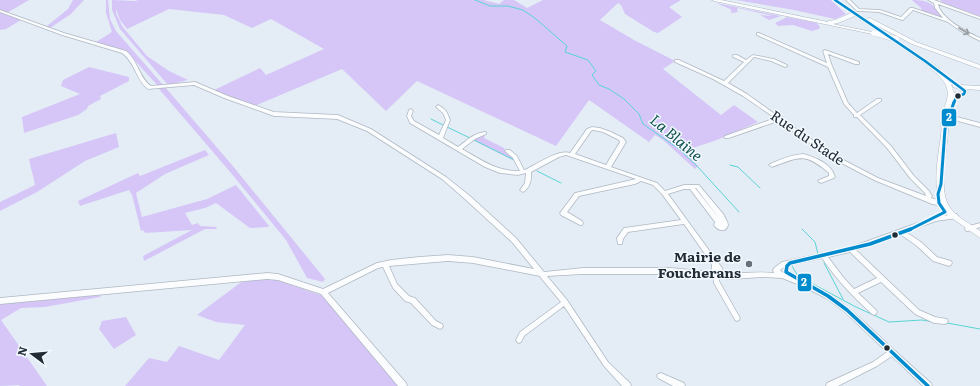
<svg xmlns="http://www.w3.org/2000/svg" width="980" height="386" font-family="Literata,serif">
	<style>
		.green { fill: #d5c6f7 }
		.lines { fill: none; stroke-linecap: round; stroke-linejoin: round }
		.stream { stroke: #5ad4d4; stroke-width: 1 }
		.minor-casing { stroke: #afb8c1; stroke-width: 1.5 }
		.major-casing { stroke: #afb8c1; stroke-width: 1 }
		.minor { fill: #fbfcfe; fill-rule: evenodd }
		.major { fill: #fbfcfe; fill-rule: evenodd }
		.major-bridge-casing { stroke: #afb8c1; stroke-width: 6; stroke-linecap: butt }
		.major-bridge { stroke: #fbfcfe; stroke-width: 5.5 }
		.bus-1-far2-casing { stroke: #f3f9fe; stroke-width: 5 }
		.bus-1-far1-casing { stroke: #f3f9fe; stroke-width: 6 }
		.bus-1-casing { stroke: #f3f9fe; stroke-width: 6 }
		.bus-1-far2 { stroke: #008bce; stroke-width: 2.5 }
		.bus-1-far1 { stroke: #008bce; stroke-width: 3 }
		.bus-1 { stroke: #008bce; stroke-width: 3.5 }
		.oneway { stroke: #999ea4 }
		.bus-dot { fill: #212c36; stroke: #f3f9fe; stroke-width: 1.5 }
		.poi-dot { fill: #657079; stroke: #f3f9fe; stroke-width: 1.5 }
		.labels { text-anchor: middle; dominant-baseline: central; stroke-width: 3; stroke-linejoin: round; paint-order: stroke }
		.street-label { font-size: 14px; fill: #212c36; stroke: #f3f9fe }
		.poi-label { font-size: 14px; font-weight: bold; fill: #212c36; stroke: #f3f9fe; text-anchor: end }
		.water-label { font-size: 15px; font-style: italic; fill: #0e514e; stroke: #f3f9fe }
		.line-badge { stroke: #f3f9fe; stroke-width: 1.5 }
		.badge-label { font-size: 11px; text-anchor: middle; font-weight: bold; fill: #fff }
	</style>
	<rect width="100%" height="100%" fill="#e4edf6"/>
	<path class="green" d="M0 0H29L5 14 21 20 6 29 0 30Z
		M73 0H84L71 14 50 28 47 26 68 9Z
		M106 0H108L110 19 116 31 164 86H158L127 52 96 42 112 32 106 13Z
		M112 0 135 1 138 0H484L499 4 504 0H514L527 8 543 0H681L669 7 682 17 658 33 654 32 625 14 621 5 618 3 600 20 634 40 675 61 663 69 721 115 734 105 758 122 717 140 684 151 698 166 695 169 663 140 655 135 649 142 589 100 556 146 417 81 386 111 342 69 252 107 210 92 260 68 266 75 324 49 271 19 252 28 224 15 169 9 127 29 120 20 116 9V13L122 26 147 56 169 71 188 80 168 85 120 29 112 10Z
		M736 0H831L846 14 835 19 794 10Z
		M912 0C930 0 933 4 943 18L922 11 921 8Z
		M940 0H980V16L943 3Z
		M716 3 781 16 769 20 760 15 773 16 738 8 737 10 738 12 732 13 730 12 732 11 730 9Z
		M787 17 817 23 820 27 819 29 812 31 793 25 778 26 775 23Z
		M89 67 129 77V81L100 96 101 99 88 106 87 109 78 115 24 133 22 117 80 94 61 86 63 80Z
		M165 87 232 165 325 279 323 282 307 278 286 240 231 173 159 89Z
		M116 133 119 147 85 161 37 192 0 211V202L35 185 29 159Z
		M485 136 484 138 504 148 505 152 512 156 517 162 473 140 477 137Z
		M205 150 209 155 165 174 136 193 142 217 207 199 236 185 269 226 268 227 250 228 216 203 205 208 185 213 192 225 198 223 200 226 217 227 216 229H205L144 261 143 256 192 230 145 233 143 230 141 231 132 195 129 190 80 206 78 201 138 173 140 176Z
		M271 278 323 296 399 386H125L149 358 167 362 179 346 219 360 245 325 216 322 197 315 244 280Z
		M101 295 100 297 45 307 21 308 1 320 47 386H20L19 385 0 386V303Z
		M126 317 136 335 114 349 99 329 102 321Z"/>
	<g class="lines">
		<path class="stream" d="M475 0 490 6H508L523 10 536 19 567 46 565 52 588 60 596 71 592 75 599 85 609 89 624 99 639 114 643 124 679 149 697 166 739 212
			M431 119 443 125
			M447 127 470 138
			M474 140 514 160
			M730 165 738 167 760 188
			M537 171 561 183
			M802 229 815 242 818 254
			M824 263 843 299
			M792 266 798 276 856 307 889 322 922 320 940 323
			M947 323 980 329"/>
		<defs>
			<path id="minor" d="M846 0H850L859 9 880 10 901 17 910 8H913L943 18 935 8 934 3 928 0H934L980 17V19L938 4C941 19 967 32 980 38V41L959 30 948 22 913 10 903 20H902L879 12 857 11Z
				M0 10 64 33 126 51C138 60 139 78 151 86L195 82 228 96 274 112 338 115 371 129 446 177 470 196 516 238 544 272 583 268H671L712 272V264L684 224 628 232 623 239 622 244H618L617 238 624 228 681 220 662 194 653 185 641 181 635 184 579 196 567 212 582 221 583 223 582 225H580L561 215 560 213 575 193 636 179 566 155 559 157 531 172C532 179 530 188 523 192L520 190 525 183 526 173 518 175 500 173 485 167 410 123 407 116 409 110 411 109 413 111 411 116 414 121 439 135 446 120 443 113 436 107 438 105C446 109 447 112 450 120L443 138 458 147C466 141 475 132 486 132V134L475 139 462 149C481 160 498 172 520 171L513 158 506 152 505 151 506 150H510L517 156 524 170 527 169C537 164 559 149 570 153L587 129 592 127 600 128 611 132 623 138 626 142 611 167 657 183 665 191 684 185H699L724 215C725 218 728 222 728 225 726 233 718 231 714 225L715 222 690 189H684L668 194 722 268 724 273C741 274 757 271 774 273L773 270 774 268 782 262 851 247 934 217C939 213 943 208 950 209L951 211 950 213 943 216 955 214H957L958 216 957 218 936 221 906 232 921 242 937 257 951 261 952 263 951 265 949 266 933 261 917 246 900 234 856 250 919 310 935 317 947 319 948 321 947 323 945 324 934 323 915 314 881 282 858 293 876 310 877 312 876 314 874 315 872 314C853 297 836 279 822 258L786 266 780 270 783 273 784 271C789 270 795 275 799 277L800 280C833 292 853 312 879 336 896 352 913 367 931 383L932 386H923L892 356 877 366 838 386H826L827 383 873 362 887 352 845 312 826 298 802 286 782 278 763 277 732 279 719 278V281L740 318 739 320 737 321 735 320 714 283 713 277 671 274H583L547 276 567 300 608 362 630 383 631 386H622L604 366 564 306 524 336 521 342 519 343 517 342 516 340 520 332 561 302 541 278 540 276 473 263 448 261 389 266 397 284 409 296 415 298 436 321 442 324 443 326 442 328 440 329 432 325 411 303 405 301 393 288 383 267 378 268 328 293 406 383 407 386H398L321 294 278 280 267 279 0 304V298L267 273 278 274 323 289 377 263 391 260 419 257 448 255 473 257 534 269 512 242 466 200 442 179 367 131 337 119 274 116 224 98 194 85 148 89C136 80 135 62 122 53L62 35 0 12ZM593 130 603 132 619 140 620 142 606 165 575 154 591 131ZM695 188H696L719 218ZM850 252 877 278 854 289 843 277 828 257Z
				M757 33H759L827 63 823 51 825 50 859 62V64H855L828 54 832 66 848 103 857 113 877 99H881V101L860 115 891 146 914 176 929 191 932 196 931 198 945 202 946 204 945 206H943L932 204 874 180 830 157 778 121 729 138H725L724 137 725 136 775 118 743 96 713 79 675 62V60H679L724 81 744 62 733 57V55H737L746 60 753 55 774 59 787 65V66L785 67 771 61 754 57 728 83 747 94 779 117H782V119L834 155 878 178 926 196 925 193 910 178 887 148 857 117H854V115L844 104 828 67 757 35Z
				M945 114 980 123V127L943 117V115Z
				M803 154C815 157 832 164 835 177L834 178 821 183 819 182 818 181 819 180 829 176V173C804 152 800 157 772 167L769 165 770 164C781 159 791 155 803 154Z
				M980 223V227L968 231H966L965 229 966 227Z
				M661 373 684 383 685 386H673L658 378 657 376 658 374Z"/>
			<path id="major" d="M712 0H721L828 22V21L835 20 851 13 833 0H838L866 19 870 18 916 42 980 65V69L912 44 874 24 940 69 946 77H949L960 85 980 86V90L966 89 968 92 967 93 958 98 954 106 951 107C947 117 948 121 948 131 947 151 937 192 951 209 958 218 971 224 980 231V238L949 216C929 198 938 159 941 135 942 130 941 125 941 120 943 107 953 95 944 82 934 68 919 60 905 50 888 38 871 27 855 16L838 23 833 24 877 33V35L714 1ZM951 84 953 85V87L960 89 962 92 954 93Z"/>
		</defs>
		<use href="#minor" class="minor-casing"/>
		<use href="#major" class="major-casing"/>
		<use href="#minor" class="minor"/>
		<use href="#major" class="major"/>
		<defs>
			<path id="major-bridge" d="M874 33 896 39"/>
		</defs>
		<use href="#major-bridge" class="major-bridge-casing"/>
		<use href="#major-bridge" class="major-bridge"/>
		<defs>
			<path id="bus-1-far2" d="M835 0 925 61 965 91 964 94 956 97 954 103"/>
			<path id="bus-1-far1" d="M909 230 945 212 939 203 938 194 941 184 945 129 954 102"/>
			<path id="bus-1" d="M911 229 870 244 790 263 787 266 786 272 828 296 847 310 928 386"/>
		</defs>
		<use href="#bus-1-far2" class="bus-1-far2-casing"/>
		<use href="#bus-1-far1" class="bus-1-far1-casing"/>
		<use href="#bus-1" class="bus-1-casing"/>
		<use href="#bus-1-far2" class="bus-1-far2"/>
		<use href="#bus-1-far1" class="bus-1-far1"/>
		<use href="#bus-1" class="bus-1"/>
	</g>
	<defs><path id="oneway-shaft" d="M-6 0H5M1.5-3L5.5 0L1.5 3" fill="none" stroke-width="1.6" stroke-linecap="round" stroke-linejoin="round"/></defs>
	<use class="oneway" href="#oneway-shaft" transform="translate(964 31) rotate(30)"/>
	<g class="bus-dot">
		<circle cx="958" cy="96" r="3.5"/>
		<circle cx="895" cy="235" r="3.5"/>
		<circle cx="887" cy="348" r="3.5"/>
	</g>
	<circle class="poi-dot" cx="749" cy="264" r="4"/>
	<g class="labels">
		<g class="street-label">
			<text transform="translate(808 137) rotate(34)">Rue du Stade</text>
		</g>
		<g class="poi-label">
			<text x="741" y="256">Mairie de<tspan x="741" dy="16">Foucherans</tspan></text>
		</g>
		<g class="water-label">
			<text transform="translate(677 137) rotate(40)">La Blaine</text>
		</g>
	</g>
	<g class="line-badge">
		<rect x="941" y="108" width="16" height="19" rx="4" fill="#008bce"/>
		<rect x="797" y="273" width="15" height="19" rx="4" fill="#008bce"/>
	</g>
	<g class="badge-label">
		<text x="949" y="121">2</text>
		<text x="804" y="286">2</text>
	</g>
	<g transform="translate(32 354) rotate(286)" stroke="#f3f9fe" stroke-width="3" paint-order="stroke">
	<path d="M0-3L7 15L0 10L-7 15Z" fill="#212c36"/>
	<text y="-6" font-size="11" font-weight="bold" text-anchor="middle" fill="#212c36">N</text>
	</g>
</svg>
